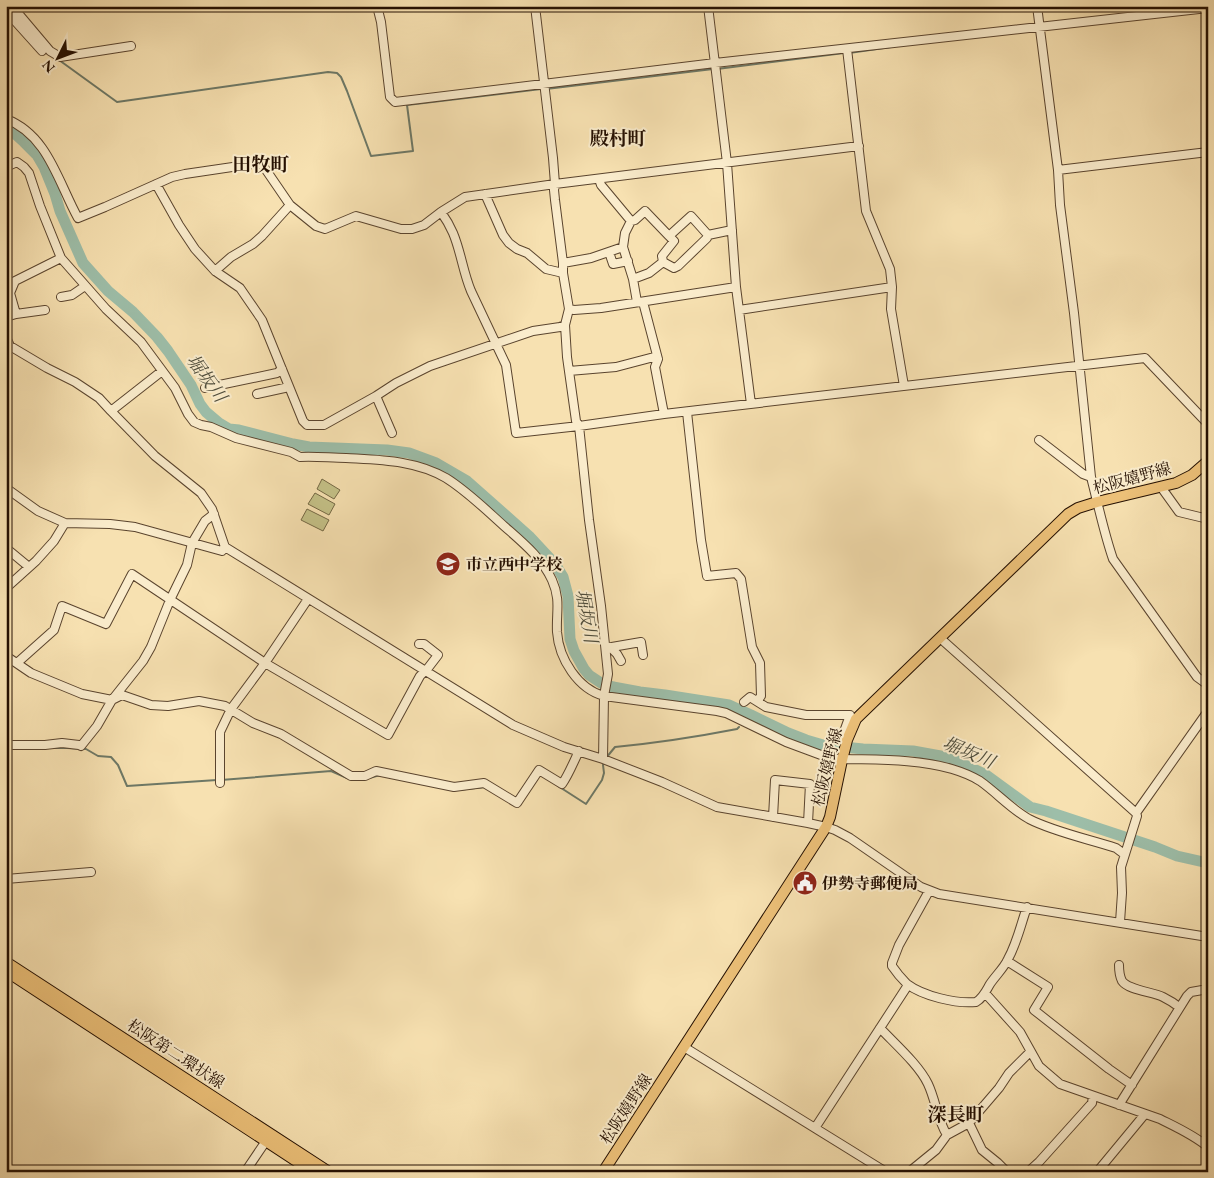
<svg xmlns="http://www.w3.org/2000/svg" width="1214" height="1178" font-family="'EB Garamond','Noto Serif JP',serif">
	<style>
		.grass { fill: #c4c187; stroke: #746844 }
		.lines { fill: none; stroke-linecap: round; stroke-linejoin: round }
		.stream { stroke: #6d7866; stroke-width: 2 }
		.river { stroke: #9dbea9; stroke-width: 11 }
		.minor-casing { stroke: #5a442e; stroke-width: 10 }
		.major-casing { stroke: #251002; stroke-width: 12 }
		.minor { stroke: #faeccc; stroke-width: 8 }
		.major { stroke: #ecc078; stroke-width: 10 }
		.labels { text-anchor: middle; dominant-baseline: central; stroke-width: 4; stroke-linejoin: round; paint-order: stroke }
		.street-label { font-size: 16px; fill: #251002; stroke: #faeccc }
		.poi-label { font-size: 16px; font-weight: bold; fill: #251002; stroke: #faeccc; text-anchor: start }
		.water-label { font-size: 18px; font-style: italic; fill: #4f4d3c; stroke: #faeccc }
		.quarter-label { font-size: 19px; font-weight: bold; fill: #251002; stroke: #faeccc }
	</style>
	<rect width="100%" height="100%" fill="#f7e1b1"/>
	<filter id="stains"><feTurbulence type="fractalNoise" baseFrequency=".004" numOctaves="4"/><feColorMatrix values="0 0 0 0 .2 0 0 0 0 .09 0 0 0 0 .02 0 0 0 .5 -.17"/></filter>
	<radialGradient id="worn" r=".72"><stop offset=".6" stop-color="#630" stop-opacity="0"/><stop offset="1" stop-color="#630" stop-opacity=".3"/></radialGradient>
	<path class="grass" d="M322 479 340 490 334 499 317 489Z
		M315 493 335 504 329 515 308 504Z
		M307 509 329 520 323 531 301 520Z"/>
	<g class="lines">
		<path class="stream" d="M7 6 12 12
			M849 53 891 47
			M59 60 117 102 328 72 337 73 341 77 347 91 371 156 413 151 407 105 541 89
			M717 69 844 53
			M546 89 713 69
			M49 748H67L86 749 98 756 111 757 118 765 127 786 217 780
			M606 758 615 747C656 743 696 737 737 729L739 727
			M354 779C365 781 371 777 381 775
			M221 780 331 771 347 778
			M558 786 586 804 602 780 604 773 603 765 604 762
			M457 790 485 787 486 788"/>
		<path class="river" d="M6 129 13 132 24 142 37 155 44 167 55 194 60 211 83 263 108 291 133 312 157 337 168 351 191 385 200 404 206 412 219 423 229 429 239 430 293 444 309 447 387 450 409 453 436 463 467 481 529 536 555 564 563 577 568 596 570 639 574 651 584 669 589 675 601 683 613 687 640 692 665 695 729 705 751 715 788 733 806 740 823 745 863 749 913 751 946 757 957 761 986 775 1030 807 1046 811 1155 847 1177 856 1208 863"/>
		<defs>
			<path id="minor" d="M12 6 50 51 60 57 131 46
				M377 6 381 22 390 97 395 102 715 63 1208 8
				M535 6 553 158 555 184 554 190 555 200 563 263V273L569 309 565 325 567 357 576 421 579 426 589 520 601 606 608 674 604 696 603 759
				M708 6 727 163 736 287 751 404
				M1037 6 1058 170 1060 205 1074 313 1091 477C1098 504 1104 533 1113 559L1197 677 1208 685
				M6 11 42 51
				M847 49 866 211 890 269 892 287 891 309 904 386
				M6 119C48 135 58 182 78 218L105 207 172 177 185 174 259 163 264 167 290 205 316 226 325 229 356 216 401 229H412L424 225 441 212 465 197 555 184 859 146
				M6 167 17 162 24 167 29 173 40 206 61 258 106 309 141 342 175 388 188 414 194 422 201 425 211 427 236 438 291 452 300 457C315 456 331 458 346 458 380 460 415 460 446 478 467 491 485 509 504 526 522 542 542 558 552 580 561 600 556 612 557 632 559 659 578 689 604 696L717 711 726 713 786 742 821 755 842 760 845 759C880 760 918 759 952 769 962 772 972 776 980 781 997 793 1011 809 1029 819 1054 832 1089 839 1116 848L1124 854
				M1058 170 1208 152
				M599 179 601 185 631 221 625 233 623 247 633 279 637 302
				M156 184 179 225 195 249 215 271 240 288 262 320 303 421 307 425H324L376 396 396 383 430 366 533 331 560 327 565 325
				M485 194 503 235 509 243 517 249 527 253 546 269 563 273
				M441 212C446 219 450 226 453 233 461 252 463 272 471 291L506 365 516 433 579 426 664 414 1145 358 1208 424
				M631 221 635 220 645 211 669 236 691 216 708 235 732 230
				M609 252 613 264 628 261
				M663 262 662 256 674 241 669 236
				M563 263 591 258 623 247
				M215 271 231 257 253 244 262 236 290 205
				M633 279 649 273 663 262 674 268 678 266 707 238 708 235
				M61 297 72 295 85 286
				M643 302 658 359 655 367 664 414
				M569 309 574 310 601 308 736 287
				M739 310 892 287
				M16 314 45 310
				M6 317 16 314 10 293 15 281 61 258
				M6 337 10 346 47 368 75 382 99 398 111 411 155 456 201 493 212 509 225 547 513 725 564 747 603 759 662 782 717 807 808 823 826 827 835 830 850 838 921 887 939 894 1208 937
				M569 371 616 367 654 357 658 359
				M205 388 277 373 282 369
				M257 394 289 387
				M376 396 392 433
				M111 411 162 371
				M687 412 701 540 707 576 736 573 741 579 752 647 760 663 761 696 757 701
				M1039 440 1083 474 1091 477
				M1161 487 1179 512 1208 519
				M6 488 38 511 65 523 110 524 135 527 222 551 225 547
				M6 548 29 567
				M6 588 36 561 54 541 65 523
				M940 638 1136 813
				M610 647 617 654 621 661
				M606 648 641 642 643 655
				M6 656 31 673 82 694 112 700 122 695 151 705 168 706 199 701 225 706 253 723 281 734 351 776H365L376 771 454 787 484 783 517 803 539 770 562 784C568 776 574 761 579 751
				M17 663 54 630 62 606 106 624 132 574 265 663 388 735 420 676 428 668 438 655 424 644H419
				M744 702 750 697 766 707 806 715H850L841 740H847
				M6 745H45L62 743 79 745 81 746 97 726 112 700 143 661 151 647 170 600 187 565 192 543 205 521 214 514
				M220 783V732L231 709 265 663 308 599
				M773 817 775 780 810 784 808 823
				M6 879 91 872
				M929 891 899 945 892 963V966C896 972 902 979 907 984 923 996 956 1004 976 1002 983 998 986 991 990 984 996 975 1004 968 1008 959 1017 943 1021 924 1027 907
				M1120 922 1122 893 1121 867 1137 816 1136 813 1208 711
				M1007 961 1048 987 1034 1010 1109 1069 1132 1085
				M1119 965C1119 970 1120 977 1122 981 1128 990 1153 992 1163 997 1169 1000 1174 1003 1179 1007
				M985 993 1020 1032 1039 1066 1060 1084 1160 1119C1176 1127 1194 1135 1208 1147
				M880 1028C895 1044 919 1065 928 1084 936 1101 937 1119 947 1135L936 1150 909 1172
				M684 1047 886 1172
				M1119 1105 1187 996 1191 992 1208 989
				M969 1123 982 1150 998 1163 1007 1172
				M815 1128 908 985
				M947 1135 969 1123 999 1088 1009 1073 1030 1052
				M245 1172 266 1141
				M1028 1172 1039 1162 1092 1103 1093 1096
				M1097 1172 1145 1114"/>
			<path id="major" d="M6 962 329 1172
				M6 971 313 1172
				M603 1172 826 827 830 817 842 760 847 740 856 719 1068 514 1078 508 1097 502 1176 483 1192 475 1208 461"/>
		</defs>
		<use href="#minor" class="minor-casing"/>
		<use href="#major" class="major-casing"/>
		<use href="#minor" class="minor"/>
		<use href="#major" class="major"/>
	</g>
	<defs>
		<symbol id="school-disc" viewBox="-11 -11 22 22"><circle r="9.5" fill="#8f2418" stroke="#faeccc"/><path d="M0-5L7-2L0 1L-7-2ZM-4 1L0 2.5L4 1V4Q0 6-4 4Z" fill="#fff"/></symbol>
		<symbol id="civic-disc" viewBox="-11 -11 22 22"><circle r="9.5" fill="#8f2418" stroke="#faeccc"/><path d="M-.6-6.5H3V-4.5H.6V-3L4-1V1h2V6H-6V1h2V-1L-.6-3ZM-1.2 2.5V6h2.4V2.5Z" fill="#fff"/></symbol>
	</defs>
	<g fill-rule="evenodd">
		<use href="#school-disc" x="434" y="550" width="28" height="28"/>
		<use href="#civic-disc" x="791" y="869" width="28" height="28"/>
	</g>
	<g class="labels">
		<g class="street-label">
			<text transform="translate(1132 478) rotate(-15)">松阪嬉野線</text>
			<text transform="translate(827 767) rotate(-76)">松阪嬉野線</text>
			<text transform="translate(176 1054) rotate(33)">松阪第二環状線</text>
			<text transform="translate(626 1109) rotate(-57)">松阪嬉野線</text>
		</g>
		<g class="poi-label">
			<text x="466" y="564">市立西中学校</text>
			<text x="822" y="883">伊勢寺郵便局</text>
		</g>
		<g class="water-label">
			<text transform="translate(207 378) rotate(54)">堀坂川</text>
			<text transform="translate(587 616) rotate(80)">堀坂川</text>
			<text transform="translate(969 752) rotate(23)">堀坂川</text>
		</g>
		<g class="quarter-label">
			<text x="618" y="138">殿村町</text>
			<text x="261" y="164">田牧町</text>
			<text x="956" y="1114">深長町</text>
		</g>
	</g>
	<rect width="1214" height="1178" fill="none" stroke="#f7e1b1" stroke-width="25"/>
	<rect x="8" y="8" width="1199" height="1163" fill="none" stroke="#251002" stroke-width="2.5"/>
	<rect x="12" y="12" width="1189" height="1153" fill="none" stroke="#251002"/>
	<g transform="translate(58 58) rotate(228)" stroke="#faeccc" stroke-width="4" paint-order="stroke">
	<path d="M0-4L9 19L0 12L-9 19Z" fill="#251002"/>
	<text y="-8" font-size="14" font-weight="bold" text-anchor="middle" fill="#251002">N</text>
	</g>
	<rect width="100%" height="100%" filter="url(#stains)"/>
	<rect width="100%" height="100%" fill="url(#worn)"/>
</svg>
